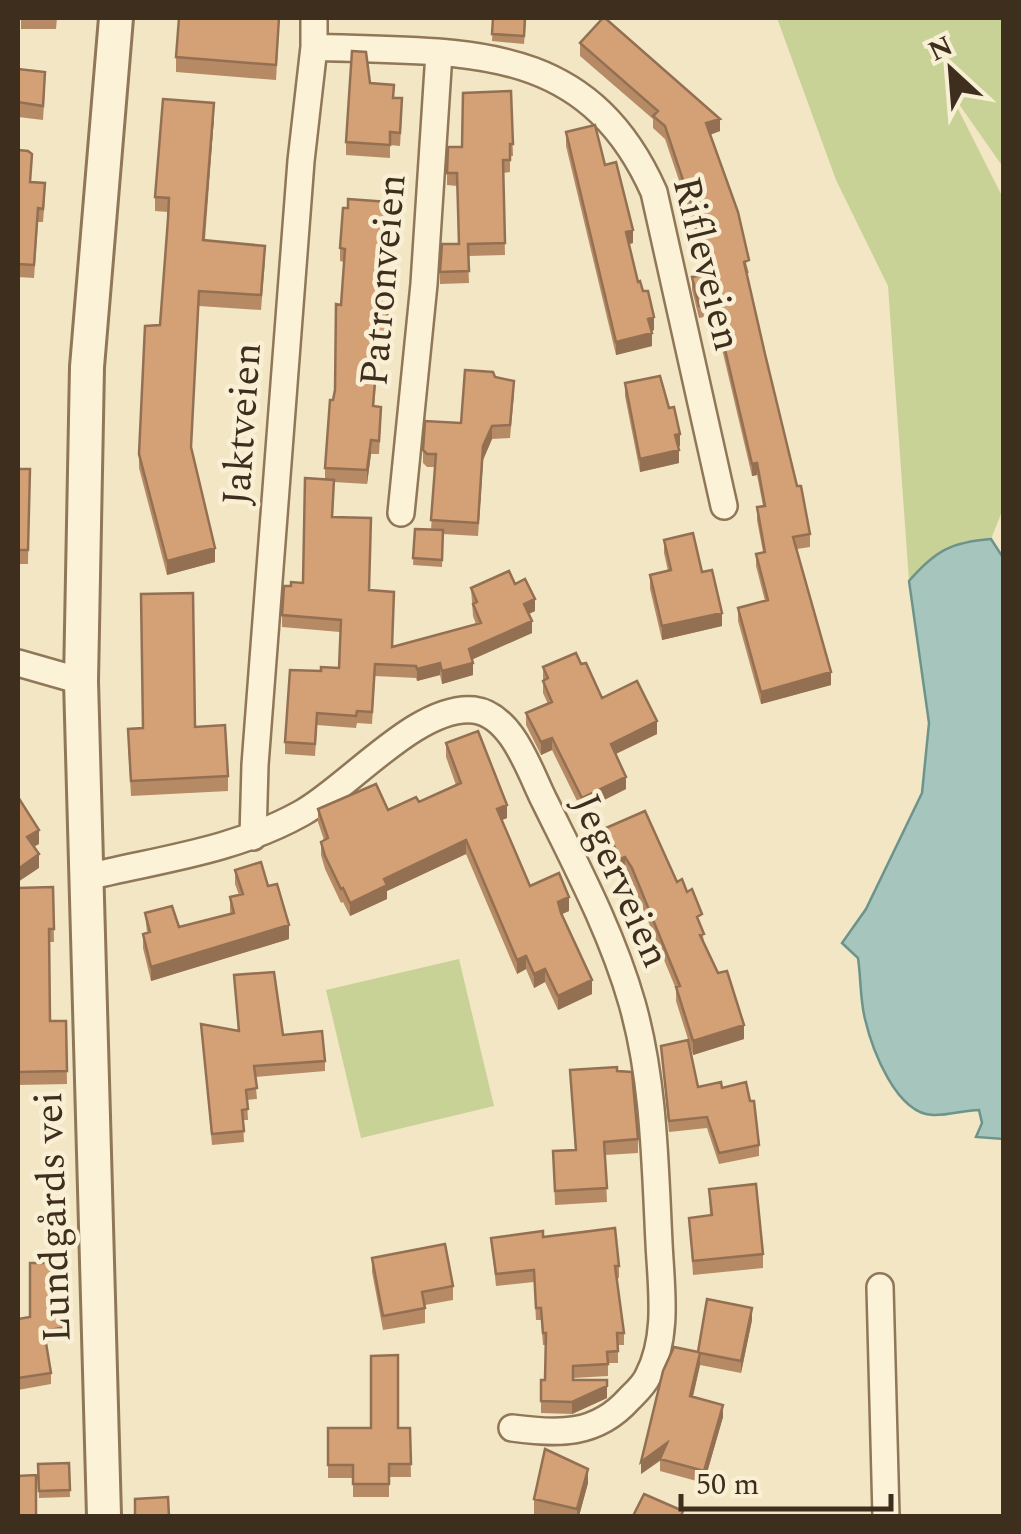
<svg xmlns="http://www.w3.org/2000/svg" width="1021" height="1534" font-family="Spectral,serif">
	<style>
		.green { fill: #c9d296 }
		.water { fill: #a6c5bd; stroke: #6c948c; stroke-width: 2.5 }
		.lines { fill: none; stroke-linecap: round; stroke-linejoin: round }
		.minor-casing { stroke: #8f7758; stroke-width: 30 }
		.tertiary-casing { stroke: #8f7758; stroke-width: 38 }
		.minor { stroke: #fcf2d8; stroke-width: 25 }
		.tertiary { stroke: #fcf2d8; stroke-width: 32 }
		.wall { fill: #b68a65 }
		.shaded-wall { fill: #947053 }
		.building { fill: #d4a076; stroke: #947053; stroke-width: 2.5 }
		.labels { text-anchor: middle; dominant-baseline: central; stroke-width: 9; stroke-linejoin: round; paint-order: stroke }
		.street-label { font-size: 40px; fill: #3d2e1d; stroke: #f9efd4 }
	</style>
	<rect width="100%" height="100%" fill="#f2e6c4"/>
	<path class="green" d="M777 18H1003V167L947 87 1003 198V509L991 539C951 542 935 551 909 581L888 286 836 180Z
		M459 959 494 1106 361 1138 326 990Z"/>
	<path class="water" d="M991 539 1004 559 1003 1139 976 1137 982 1123 979 1110C964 1110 947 1116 933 1115 896 1114 872 1049 865 1019 860 1000 861 978 858 958L842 943 866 909 922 793 929 723 909 581C935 551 951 542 991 539Z"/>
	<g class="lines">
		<defs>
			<path id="minor" d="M314 47C459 54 585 37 654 192L724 506
				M401 513 424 284 439 53
				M18 663 81 681
				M253 837 255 765 301 161 314 47V18
				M87 877C161 859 234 851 302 813 349 787 418 704 474 710 513 715 530 773 545 802 577 867 612 933 632 1003 654 1080 655 1163 659 1243 661 1286 669 1336 648 1376 644 1385 636 1392 629 1399 596 1436 558 1434 512 1428
				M880 1287 886 1516"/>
			<path id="tertiary" d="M104 1516 81 681 87 367 116 18"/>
		</defs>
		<use href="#minor" class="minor-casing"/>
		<use href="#tertiary" class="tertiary-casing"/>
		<use href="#minor" class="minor"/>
		<use href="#tertiary" class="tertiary"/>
	</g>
	<path class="wall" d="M21 18H57L56 29H21Z
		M493 18H526L524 44 492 41Z
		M279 29 276 80 176 72V57Z
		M580 43 720 131 710 135 749 273H747L765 354 810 534V547L797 549 831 685 761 704 738 621V608L765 601 756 566V554L763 552 757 520V507L763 506 757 475 752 476 714 315 699 318 692 290V277L706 275 691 216 665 139 653 128V119L580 56Z
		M18 69 45 87 43 120 18 117Z
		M370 83 394 98 402 112 400 146 390 145V158L346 155V142Z
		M511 91 513 156H510V172L503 173 505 255 468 256 469 283 440 284V272L459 244 457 186 447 185V173L462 147Z
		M214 117 205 240 265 260 261 310 199 306 191 449 215 562 167 575 139 468V454L160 325 168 212 155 211V197Z
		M566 132 605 165 633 243 629 244 638 282 654 330 651 331 652 346 616 355 566 146Z
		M18 150 31 182 45 197 43 222H38L34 278 18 277Z
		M388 214 395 228 393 263H385L384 275 382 310 388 324 386 358H378L374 406 381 420 379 454H371L367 484 334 482 333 517 369 590 393 647 476 624 473 616 471 588 515 584 535 611 529 614 532 633 472 659 473 675 442 684 440 675 417 681 416 678 375 676 372 724 357 723 356 728 317 725 315 756 285 754V742L321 671 339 668 340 632 282 627V615L291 586 303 583 325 479V468L335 390 344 262 340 261V248Z
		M495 377 514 394 510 438 492 439 483 460 478 536 443 534 442 567 413 565 415 529 431 530 435 467H427L423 463V450L461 423Z
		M625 383 680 446 678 447 679 463 640 472 625 396Z
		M18 469H30L28 564H18Z
		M664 540 702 572 722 626 662 640 650 589V575L668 571 664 553Z
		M581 664 602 698 657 734 616 754 626 789 582 811 552 750 541 755 526 725V713L548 704 543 693V667Z
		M195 727 228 776V791L131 796 128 743Z
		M446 743 507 818 502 820 530 886 569 911 561 914 592 994 558 1010 545 982 534 988 526 969 517 974 466 854 387 891V899L350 916 343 902 341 903 325 869 321 855V842L324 840 318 822V809L388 810 419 802 456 785 446 757Z
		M606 828 677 882 702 928 704 943 744 1039 693 1055 676 1001V989L632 882 625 871 620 873 606 842Z
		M235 870 268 886 289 939 151 981 143 948V934L147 933 145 913 179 927 230 914V897L239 895 235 884Z
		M53 887 54 942H49L50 1021H66L67 1084 18 1085V888Z
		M234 975 283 1035 325 1061V1071L255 1077 257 1099 247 1100 248 1120H243L244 1142 212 1145 201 1024 238 1031Z
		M661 1046 698 1087 722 1088 750 1101 759 1145V1156L719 1164 707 1128 669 1132Z
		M570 1070 617 1071 638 1139V1153L605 1155 607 1202 555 1205 553 1151 575 1150Z
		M709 1189 763 1254V1268L693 1275 689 1218 710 1215Z
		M543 1237 619 1266V1278H617L624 1333V1345H618V1363H608V1376L573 1378V1380L607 1398 572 1414 541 1413V1380H545L546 1345H543L541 1320H536L534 1282 496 1286 491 1238Z
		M372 1258 453 1286V1300L425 1305V1323L383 1330 372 1272Z
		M18 1319 66 1327V1339L46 1342 51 1373V1384L18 1390Z
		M752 1320 741 1373 700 1365 693 1397 723 1417 704 1483 660 1471V1461L641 1474 698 1352Z
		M328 1428H410L411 1477H389V1497H353V1478H328Z
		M69 1463 70 1497 39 1498 38 1464Z
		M588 1483 579 1516H547L534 1514V1499Z"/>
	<path class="shaded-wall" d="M214 103V117L203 254V240Z
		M720 119V131L706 136V123Z
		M633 230V243L626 245V232Z
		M654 317V330L648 332V319Z
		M652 333V346L616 355V342Z
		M492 426V439L483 460 478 536 483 446Z
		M680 434V446L675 448V435Z
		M371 440V454L367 484V470Z
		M679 450V463L640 472V459Z
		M757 463V475L752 476V464Z
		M215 548V562L167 575V561Z
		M535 599V611L524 616V604Z
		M722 613V626L662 640V626Z
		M532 621V633L469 661V649Z
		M440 663V675L417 681V669Z
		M473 663V675L442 684V671Z
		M831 672V685L761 704V692Z
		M657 721V734L611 756V744Z
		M552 738V750L541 755V742Z
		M626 777V789L582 811V798Z
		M507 805V818L497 822V809Z
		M39 830V844L27 851V837Z
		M466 840V854L387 891V899L350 916V903L384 879Z
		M39 854V868L18 882V869Z
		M625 857V871L620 873V859Z
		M569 897V911L558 916V902Z
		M289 925V939L151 981V967Z
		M526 956V969L517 974V960Z
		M545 969V982L534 988V974Z
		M592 980V994L558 1010V996Z
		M744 1025V1039L693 1055V1041Z
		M752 1308V1320L741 1373V1361Z
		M700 1353V1365L690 1408V1396Z
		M607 1386V1398L572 1414V1402Z
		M723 1405V1417L704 1483V1471Z
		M667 1443V1455L641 1474V1462Z
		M588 1469V1483L579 1516H577V1509Z"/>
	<path class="building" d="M179 18H279L276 65 176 57Z
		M493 18H525L524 36 492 34Z
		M603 18H605L720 119 706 123 738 212 749 260 744 262 765 354 797 486H801L810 534 793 537 831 672 761 692 738 608 768 600 756 554 765 552 757 507 765 506 757 463 752 464 714 303 699 306 692 277 708 274 691 204 665 126 653 116 658 111 580 43Z
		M352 51 366 52 370 83 394 85 393 98H402L400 133 390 132V145L346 142Z
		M18 69 45 72 43 106 18 102Z
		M511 91 513 144H510V160H503L505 243 468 244 469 271 440 272 442 244H459L457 173H447L448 147H462L463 93Z
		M163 99 214 103 203 240 265 246 261 295 199 291 191 447 215 548 167 561 139 454 145 326 160 325 168 219 169 198 155 197Z
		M595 125 605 165 616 162 633 230 626 232 638 282 640 281 643 291H648L654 317 648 319 652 333 616 342 566 132Z
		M18 150 28 151 32 154 30 182 45 183 43 209 38 208 34 265 18 264Z
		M348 199 388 202V214L395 215 393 250 385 249 384 261 381 310H388L386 345H378L377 357 373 406 381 407 379 441 371 440 367 470 325 468 330 400H333L335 390 336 304 341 305 345 249 340 248 343 208H348Z
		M465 370 493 372 495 377 514 381 510 425 492 426 483 446 478 523 431 520 436 454H427L423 450 425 421 461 423Z
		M660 376 669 408 674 407 680 434 675 435 679 450 640 459 625 383Z
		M18 469H30L28 550H18Z
		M305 478 334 480 332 517 371 518 369 590 394 592 392 647 481 623 473 604 477 602 471 588 509 571 515 584 525 579 535 599 524 604 532 621 469 649 473 663 442 671 440 663 417 669 416 666 375 664 372 712 357 711 356 716 317 713 315 744 285 742 290 670 321 671V667L339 668 341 620 282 615 284 586H291V582L303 583Z
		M415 529 443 530 442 560 413 558Z
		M693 533 702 572 712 570 722 613 662 626 650 575 671 570 664 540Z
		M193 593 195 727 225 725 228 776 131 781 128 729 143 728 141 594Z
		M576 653 581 664 586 663 602 698 637 681 657 721 611 744 626 777 582 798 552 738 541 742 526 713 552 702 543 681 548 678 543 667Z
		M478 731 507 805 497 809 530 886 559 873 569 897 558 902 561 913 592 980 558 996 545 969 534 974 526 956 517 960 466 840 384 879 387 885 350 903 343 888 341 889 325 856 321 842 328 838 318 809 376 784 388 810 416 797 419 802 461 783 446 743Z
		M18 797 39 830 27 837 39 854 18 869Z
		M645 811 677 882 682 879 687 892 692 889 702 914 697 917 704 934 700 935 718 973 727 971 744 1025 693 1041 676 987 680 986 632 868 625 857 620 859 606 828Z
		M261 862 268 886 277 884 289 925 151 967 143 934 150 932 145 913 172 906 179 927 234 913 230 897 243 894 235 870Z
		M53 887 54 929H49L50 1021H66L67 1071 18 1072V888Z
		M274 972 283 1035 322 1031 325 1061 254 1066 257 1088 246 1090 248 1109 242 1110 244 1131 212 1134 201 1024 239 1031 234 975Z
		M688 1040 698 1087 721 1082 722 1088 746 1082 750 1101H754L759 1145 719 1153 707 1117 669 1121 661 1046Z
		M617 1067V1071L632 1072 638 1139 604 1142 607 1188 555 1191 553 1151 576 1150 570 1070Z
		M756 1184 763 1254 693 1261 689 1218 712 1215 709 1189Z
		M615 1228 619 1266H615L624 1333H617L618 1351 607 1352 608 1364 573 1366V1380H607V1386L572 1402 541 1401V1380H545L546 1333H543L541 1308H536L534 1270 496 1274 491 1238 543 1231V1237Z
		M445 1244 453 1286 422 1292 425 1308 383 1316 372 1258Z
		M30 1263H56L66 1327 44 1331 51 1373 18 1378V1319L30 1317Z
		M707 1299 752 1308 741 1361 700 1353 690 1396 723 1405 704 1471 660 1459 667 1443 641 1462 663 1371 674 1347 698 1352Z
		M398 1355V1428H410L411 1464H389V1484H353V1465H328V1428H371V1356Z
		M545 1449 588 1469 577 1509 534 1499Z
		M69 1463 70 1490 39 1491 38 1464Z
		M36 1475V1516H18V1476Z
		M644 1494 683 1511 681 1516H633Z
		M168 1497 169 1516H135V1499Z"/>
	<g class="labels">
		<g class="street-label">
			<text transform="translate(706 264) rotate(76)">Rifleveien</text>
			<text transform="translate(384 280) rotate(-85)">Patronveien</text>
			<text transform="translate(243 424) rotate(-86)">Jaktveien</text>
			<text transform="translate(620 881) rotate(66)">Jegerveien</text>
			<text transform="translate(54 1217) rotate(-92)">Lundgårds vei</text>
		</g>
	</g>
	<rect width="1021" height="1534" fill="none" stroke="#3d2e1d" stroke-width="40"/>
	<g transform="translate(951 70) rotate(334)" stroke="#f9efd4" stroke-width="8" paint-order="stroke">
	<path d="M0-8L18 38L0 25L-18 38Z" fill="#3d2e1d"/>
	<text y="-15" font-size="28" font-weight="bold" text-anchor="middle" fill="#3d2e1d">N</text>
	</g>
	<path d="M681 1494v15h210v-15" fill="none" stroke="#3d2e1d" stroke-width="5"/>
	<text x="696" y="1494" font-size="30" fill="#3d2e1d" stroke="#f9efd4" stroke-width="8" paint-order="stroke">50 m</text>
</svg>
